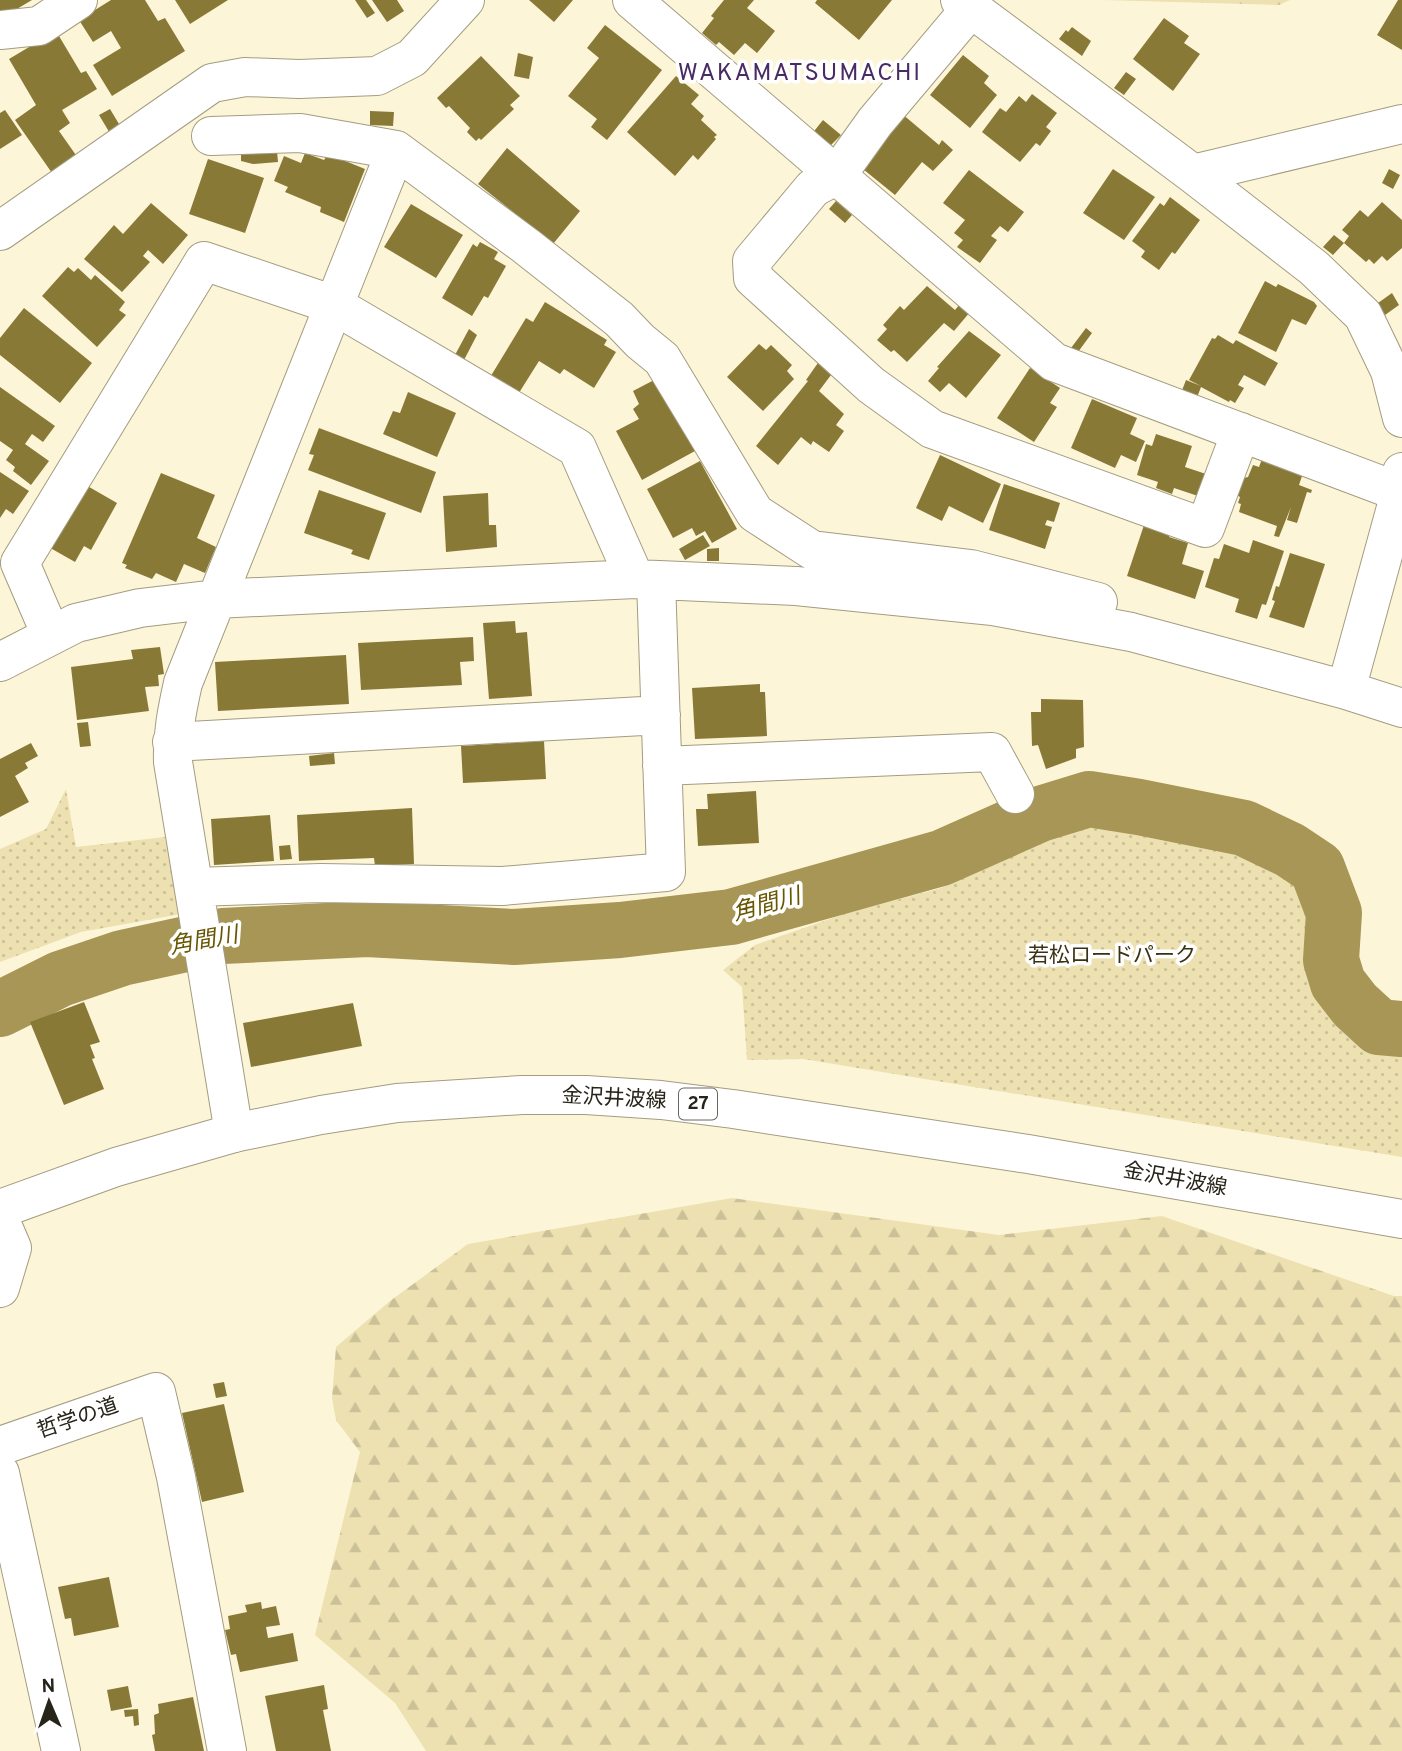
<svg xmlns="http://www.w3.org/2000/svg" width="1402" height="1751" font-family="Overpass,'Noto Sans JP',sans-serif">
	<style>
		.forest { fill: url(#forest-firs) }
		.park { fill: url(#park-dots) }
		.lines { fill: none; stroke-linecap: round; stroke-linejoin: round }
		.river { stroke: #a79655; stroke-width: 56 }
		.building { fill: #897937 }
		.minor-casing { stroke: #a39c81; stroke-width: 40 }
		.major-casing { stroke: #a39c81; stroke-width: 40 }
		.minor { stroke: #fff; stroke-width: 38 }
		.major { stroke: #fff; stroke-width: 38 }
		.labels { text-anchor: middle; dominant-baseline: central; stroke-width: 7; stroke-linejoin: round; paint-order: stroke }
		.shield { fill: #fff; stroke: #68665e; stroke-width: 2 }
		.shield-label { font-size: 19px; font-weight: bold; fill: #272419 }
		.park-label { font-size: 21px; fill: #3a3214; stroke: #fff }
		.street-label { font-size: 21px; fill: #272419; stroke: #fff }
		.water-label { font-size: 23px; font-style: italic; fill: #685600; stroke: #fff }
		.quarter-label { font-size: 24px; letter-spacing: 2px; fill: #482b64; stroke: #fff }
	</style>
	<defs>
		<pattern id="forest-firs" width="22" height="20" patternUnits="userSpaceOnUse" patternTransform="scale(1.75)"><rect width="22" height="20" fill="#ede1b1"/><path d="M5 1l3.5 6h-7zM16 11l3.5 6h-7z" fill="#cbc198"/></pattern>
		<pattern id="park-dots" width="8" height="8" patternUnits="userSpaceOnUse" patternTransform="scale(1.75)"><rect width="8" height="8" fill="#ede1b1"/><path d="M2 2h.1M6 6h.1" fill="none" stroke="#cbc198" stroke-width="1.8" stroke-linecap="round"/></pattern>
	</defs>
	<rect width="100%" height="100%" fill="#fdf5d8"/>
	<path class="forest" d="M1103 0H1290L1279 5Z
		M732 1198 999 1235 1162 1216 1394 1296H1402V1751H426L395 1703 315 1635 360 1452 336 1420 332 1398 336 1347 390 1301 468 1244Z"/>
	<path class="park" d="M66 789 76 847 165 837 181 914 81 932 0 962V849L46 829Z
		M1089 799 1139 807 1244 828 1297 855 1317 868 1334 913 1331 960 1338 983 1355 1005 1379 1027 1402 1032V1157L803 1059 747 1060 742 987 723 970 755 945 844 914 941 888 990 862 1040 814Z"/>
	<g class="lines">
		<path class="river" d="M0 1009 60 979 122 958 223 936 367 929 514 937 620 930 731 917 941 858 1040 814 1089 799 1139 807 1244 828 1290 850 1317 868 1334 913 1331 960 1338 983 1355 1005 1379 1027 1402 1029"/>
	</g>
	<path class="building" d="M0 0H32L0 19Z
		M111 0H145L158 21 165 18 185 51 112 96 93 65 121 48 111 31 93 42 79 20Z
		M175 0H228L190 24Z
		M355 0H366L375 13 367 18Z
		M372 0H397L404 11 387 22Z
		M529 0H573L554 22Z
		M724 0H754L747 8 775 31 757 53 745 43 734 55 719 42 716 45 702 33 714 18 711 16Z
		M817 0H892L859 40 815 3Z
		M1398 0H1402V50L1377 35Z
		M1164 18 1189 36 1184 43 1200 54 1173 91 1133 59Z
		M605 25 662 70 607 140 591 127 597 119 568 96 599 58 587 48Z
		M1072 27 1091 41 1082 56 1059 39 1066 30 1068 32Z
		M56 31 81 73 86 71 97 89 62 110 70 123 59 131 78 158 52 173 15 120 36 105 9 59Z
		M518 53 533 57 529 79 514 76Z
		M963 55 989 76 984 83 997 95 970 128 930 95Z
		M481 56 520 96 510 105 514 109 481 140 479 138 476 141 467 132 470 128 449 106 446 108 437 98Z
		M1126 72 1136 79 1124 95 1114 88Z
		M676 76 699 95 691 104 704 116 701 120 717 135 714 137 716 139 698 160 693 155 675 176 627 132Z
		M1032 94 1057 113 1046 127 1051 131 1040 146 1036 143 1020 162 982 132 1000 108 1006 112 1019 96 1026 102Z
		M110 109 122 129 111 135 99 115Z
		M5 110 22 135 0 149V113Z
		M370 111 394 112 393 126 370 125Z
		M901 113 939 145 942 140 953 150 933 171 922 162 895 195 858 165Z
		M823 120 841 135 827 149 811 135Z
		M507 148 580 211 553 244 478 184Z
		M277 151 278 162 253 164 241 161V153Z
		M305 153 324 160 328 154 365 169 344 222 320 212 321 207 285 192 288 187 274 181 284 156 301 163Z
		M208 159 264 178 245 233 189 214Z
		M1113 169 1155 197 1124 240 1083 213Z
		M1389 169 1400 175 1393 189 1382 183Z
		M969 170 1024 212 1008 232 1000 226 991 236 997 240 980 263 957 247 963 240 954 233 965 220 943 203Z
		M1170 197 1200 220 1175 254 1172 252 1159 270 1141 257 1145 251 1132 241 1160 203 1164 206Z
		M836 201 852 215 845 223 829 209Z
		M1382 202 1402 220V248L1387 261 1382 256 1374 264 1369 259 1366 262 1344 243 1349 236 1342 230 1360 210 1368 217Z
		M151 203 188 235 163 264 148 250 143 256 150 262 122 292 84 259 114 225 123 234Z
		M411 204 463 235 436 278 384 247Z
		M1334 235 1344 243 1333 255 1323 247Z
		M480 242 498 252 494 259 506 266 488 298 484 296 472 316 442 298 473 244 477 247Z
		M68 267 74 272 78 268 91 280 95 275 125 302 119 310 126 315 97 347 42 296Z
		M1265 281 1276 287 1278 284 1314 302 1317 306 1306 325 1292 319 1276 352 1238 333Z
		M927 286 955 310 960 304 970 312 954 331 944 323 907 362 894 350 891 352 877 340 887 329 883 325 900 306 904 310Z
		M1392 293 1399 305 1385 315 1378 303Z
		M545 302 607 340 604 345 616 352 594 388 564 369 560 374 539 361 517 396 489 379 526 318 533 322Z
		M24 308 92 363 60 403 0 355V338Z
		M1086 328 1092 333 1078 352 1071 348Z
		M469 329 477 335 464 360 455 355Z
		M969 331 1001 355 966 398 949 383 940 392 928 381 939 368 937 367Z
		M1218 335 1233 344 1236 340 1278 363 1265 386 1244 375 1238 385 1244 388 1235 403 1230 400 1229 402 1201 387 1196 400 1181 393 1186 380 1201 386 1189 380 1212 338 1215 339Z
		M759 344 766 350 771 345 792 365 787 371 794 379 763 411 727 377Z
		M820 360 834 371 819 391 844 414 836 425 844 431 829 452 813 441 811 445 801 437 778 465 756 446 808 381 806 380Z
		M1030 368 1060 388 1050 403 1057 407 1034 442 997 418Z
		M656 379 695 451 642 480 616 431 639 419 633 409 639 404 633 391Z
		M0 387 55 426 43 442 32 434 25 444 49 461 31 485 13 471 15 467 6 460 13 450 0 441Z
		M408 392 456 413 437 457 383 434 393 411 400 413Z
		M1092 399 1137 418 1130 434 1145 441 1136 462 1121 455 1115 468 1071 448Z
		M319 428 436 472 421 513 308 470 314 455 309 454Z
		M1156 434 1192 446 1185 467 1206 474 1198 496 1174 488 1172 494 1156 488 1158 482 1137 475 1146 444 1152 446Z
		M940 455 1001 484 983 523 949 506 942 521 916 508Z
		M1262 459 1303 473 1299 485 1312 490 1311 493 1307 492 1297 523 1287 520 1291 507 1279 537 1274 536 1277 526 1239 512 1241 504 1238 503 1240 497 1235 494 1244 478 1248 477 1253 465 1259 467Z
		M700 461 737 529 712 543 705 531 696 536 692 528 673 538 647 489Z
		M0 472 29 491 13 514 6 509 0 518Z
		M161 473 215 495 197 538 216 547 205 573 184 564 176 582 156 573 152 579 125 568 127 565 122 563Z
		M77 480 117 503 91 550 84 546 75 562 38 541Z
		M1004 484 1060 503 1054 522 1047 520 1045 525 1052 527 1045 549 989 530Z
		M319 490 386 513 369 560 351 554 353 550 304 533Z
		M488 493 489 525H496L497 547 446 552 443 496Z
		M1145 522 1171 531 1169 537 1188 543 1182 564 1204 571 1195 599 1127 576Z
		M703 535 710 546 685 560 679 549Z
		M1253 540 1284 551 1266 605 1262 604 1257 619 1235 612 1239 599 1205 587 1214 558 1219 559 1224 544 1249 553Z
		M719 548V561H707V549Z
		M1290 553 1325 564 1304 628 1269 617 1275 601 1272 600 1276 586 1279 587Z
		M515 621 516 633 527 632 532 696 489 699 483 623Z
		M473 637 474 661 460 662 462 685 361 690 358 643Z
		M160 647 164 674 158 675 159 686 145 687 149 711 77 720 71 667 133 659 131 650Z
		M346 655 349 704 218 711 215 662Z
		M760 684V692H765L767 736 695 739 692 688Z
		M1041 699 1083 700 1084 747 1076 749V758L1046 769 1038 745 1032 746 1031 712H1041Z
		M88 722 91 746 80 747 77 723Z
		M544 741 546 779 463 783 461 746Z
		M31 743 38 756 25 763 28 768 15 776 29 802 0 817V759Z
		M334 753 335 764 310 766 309 756Z
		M756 791 759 843 698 846 696 809H708L707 794Z
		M412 808 414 864 375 866 374 858 299 861 297 815Z
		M270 815 274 861 214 865 211 819Z
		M290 845 292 859 280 860 279 846Z
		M84 1002 100 1042 90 1045 95 1058 92 1059 104 1089 64 1105 30 1022Z
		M353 1003 362 1046 251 1067 243 1023Z
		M224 1382 227 1396 216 1398 213 1384Z
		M224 1404 244 1492 202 1502 182 1413Z
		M109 1577 119 1627 74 1636 71 1618 65 1619 58 1587Z
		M261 1602 262 1609 276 1606 280 1625 266 1627 268 1638 293 1633 298 1661 240 1672 236 1654 231 1655 225 1630 230 1629 228 1616 247 1612 245 1605Z
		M324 1685 328 1709 323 1710 331 1751H276L265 1696Z
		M128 1686 132 1707 111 1711 107 1690Z
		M193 1697 204 1751H155L152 1735 155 1734 154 1715 159 1713 158 1704Z
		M138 1709 139 1725 134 1726 133 1716 125 1717 124 1710Z"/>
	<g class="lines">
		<defs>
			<path id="minor" d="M632 0 1054 362 1402 493
				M960 0 1193 174 1314 268 1363 315 1390 371 1402 418
				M971 8 875 122 837 175 813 188 752 261 753 278 871 385 932 429 1205 528 1241 432
				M0 30 39 26 78 0
				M211 136 300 133 396 150 526 246 619 319 640 341 662 359 755 513 812 550 971 569 1098 602
				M1193 174 1402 124
				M0 231 212 83 245 77 299 79 377 76 412 58 465 0
				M51 635 20 563 204 261 334 305 577 448 635 579
				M0 662 76 623 140 608 216 599 635 579 796 586 993 606 1131 632 1346 690 1402 708
				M1346 690 1400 493 1402 472
				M172 742 661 715
				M662 766 992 752 1015 794
				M194 887 321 883 502 886 666 872 656 581
				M234 1133 173 762C172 735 177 710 183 683L396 150
				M0 1220 12 1248 0 1288
				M0 1446 156 1392 176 1477 227 1751
				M0 1473 61 1751"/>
			<path id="major" d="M0 1209 116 1167 234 1133 321 1115 397 1103 522 1095H586L661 1100 733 1109 1028 1154 1402 1219"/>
		</defs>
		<use href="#minor" class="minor-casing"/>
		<use href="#major" class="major-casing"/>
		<use href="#minor" class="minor"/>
		<use href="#major" class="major"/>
	</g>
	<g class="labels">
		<rect class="shield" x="679" y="1088.5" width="38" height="31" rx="5"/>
		<g class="shield-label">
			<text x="698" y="1104">27</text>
		</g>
		<g class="park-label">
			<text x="1112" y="956">若松ロードパーク</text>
		</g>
		<g class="street-label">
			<text transform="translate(614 1099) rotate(3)">金沢井波線</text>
			<text transform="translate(1175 1180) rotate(10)">金沢井波線</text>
			<text transform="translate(78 1419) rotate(-19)">哲学の道</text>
		</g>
		<g class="water-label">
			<text transform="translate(767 906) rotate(-15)">角間川</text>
			<text transform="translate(204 942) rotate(-10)">角間川</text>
		</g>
		<g class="quarter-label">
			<text x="800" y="74">WAKAMATSUMACHI</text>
		</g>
	</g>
	<g transform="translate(49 1702) rotate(358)" stroke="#ffffff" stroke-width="5" paint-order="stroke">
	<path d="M0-5L12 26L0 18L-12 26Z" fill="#272419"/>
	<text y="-10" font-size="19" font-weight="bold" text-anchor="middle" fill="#272419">N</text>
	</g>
</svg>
